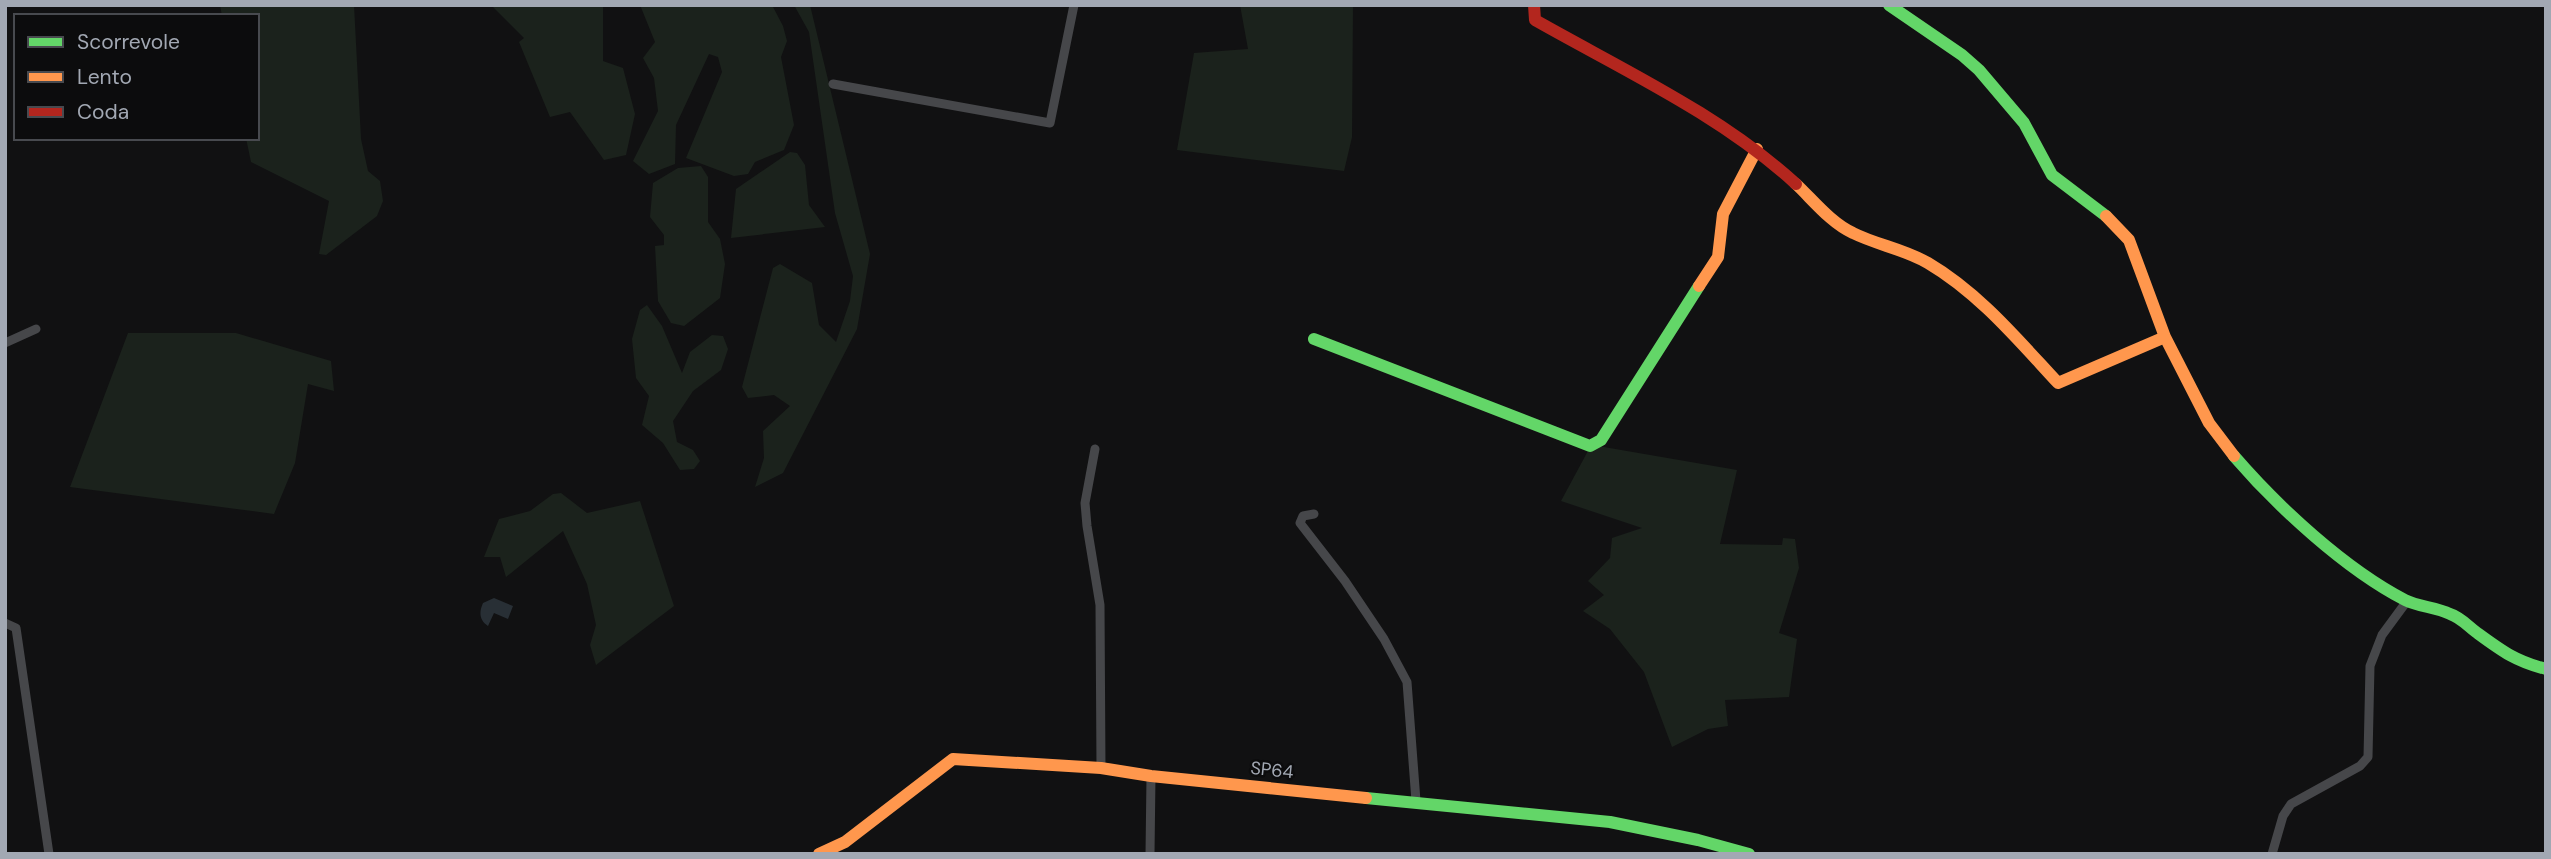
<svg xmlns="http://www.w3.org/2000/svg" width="2551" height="859" font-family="'DM Sans',sans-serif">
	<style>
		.green { fill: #1b221c }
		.water { fill: #282f35 }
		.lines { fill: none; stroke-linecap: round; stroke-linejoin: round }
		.street { stroke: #46474a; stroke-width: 9 }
		.fast { stroke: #63d668; stroke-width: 12 }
		.slow { stroke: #ff974d; stroke-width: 12 }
		.jam { stroke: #b3261e; stroke-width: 12 }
		.labels { text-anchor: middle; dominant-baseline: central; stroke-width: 5; stroke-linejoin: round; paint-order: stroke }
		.street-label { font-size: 18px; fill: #a2a8b3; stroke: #0c0c0d }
	</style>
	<rect width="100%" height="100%" fill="#111112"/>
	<path class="green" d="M220 5H354L361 139 368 171 380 181 383 201 377 216 326 255 319 254 329 201 251 162 246 138H257V16H222Z
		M491 5H603V61L623 68 635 114 626 155 604 160 570 112 550 117 519 42 524 38Z
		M640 5H772L783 26 787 41 781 57 794 125 784 150 755 162 748 174 734 176 686 158 722 72 718 57 709 54 676 125 675 164 649 174 633 161 658 111 654 78 643 58 655 42Z
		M794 5H810L870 254 857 329 783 473 755 487 764 458 763 431 790 406 774 395 748 398 742 387 773 268 780 264 812 283 819 325 836 342 850 301 853 276 835 213 809 32Z
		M1240 5H1353L1352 137 1344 171 1177 150 1194 53 1248 49Z
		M790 152 797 153 805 165 809 205 825 227 731 238 736 189Z
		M701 166 708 177V222L720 239 725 264 720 298 684 326 671 323 658 301 655 246 664 245V235L650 217 653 183 678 168Z
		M647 305 662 326 682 373 690 352 712 335 723 336 728 349 721 370 693 391 673 421 677 442 693 450 700 461 694 469 680 470 663 443 642 425 649 396 636 378 632 339 640 310Z
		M128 333H236L331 361 334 391 308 384 295 463 274 514 70 487Z
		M1598 446 1737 470 1720 544 1782 545 1783 538 1795 539 1799 568 1779 633 1797 639 1789 697 1725 700 1728 726 1708 729 1672 747 1644 672 1610 629 1583 611 1604 595 1588 581 1610 558 1612 538 1642 528 1561 501 1589 449Z
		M561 493 587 513 640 501 674 606 596 665 590 645 596 625 587 584 563 531 506 577 500 557H484L499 519 530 511 553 494Z"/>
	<path class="water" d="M494 598 513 606 508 619 494 613 488 626C479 620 479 612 483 603Z"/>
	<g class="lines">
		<path class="street" d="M833 84 1050 123 1074 5
			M5 343 36 329
			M1095 449 1085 503 1087 526 1100 605 1101 768
			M1314 514 1303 516 1300 523 1345 581 1384 639 1407 682 1416 801
			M5 623 16 628 49 854
			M1150 854 1151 776
			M2272 854 2283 816 2291 804 2360 766 2368 757 2370 666 2382 635 2407 601"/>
		<path class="fast" d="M1889 5 1962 55 1979 70 2024 123 2052 175 2106 216
			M1314 339 1590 446 1601 440 1699 286
			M2234 456C2278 507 2345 569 2405 600 2419 607 2436 607 2450 614 2460 617 2468 626 2476 632 2502 651 2515 661 2546 669
			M1366 798 1610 822 1698 840 1749 854"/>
		<path class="slow" d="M1796 184C1813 200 1831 223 1853 233 1877 245 1904 249 1928 263 1979 293 2018 340 2058 383L2165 337
			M2106 216 2129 240 2165 337 2209 423 2234 456
			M1699 286 1718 257 1723 214 1757 149
			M819 854 845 842 953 759 1101 768 1151 776 1366 798"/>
		<path class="jam" d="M1534 5 1535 20C1623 70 1721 115 1796 184"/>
	</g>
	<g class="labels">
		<g class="street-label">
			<text transform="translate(1272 770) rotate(6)">SP64</text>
		</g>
	</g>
	<rect width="2551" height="859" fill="none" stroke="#a2a8b3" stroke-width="14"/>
	<rect x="14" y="14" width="245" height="126" fill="#0c0c0d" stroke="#484a4f" stroke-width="2"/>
	<rect x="28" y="37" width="35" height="10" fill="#63d668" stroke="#484a4f" stroke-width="2"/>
	<text x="77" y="49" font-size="21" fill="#a2a8b3">Scorrevole</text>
	<rect x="28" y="72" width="35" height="10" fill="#ff974d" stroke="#484a4f" stroke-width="2"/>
	<text x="77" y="84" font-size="21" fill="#a2a8b3">Lento</text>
	<rect x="28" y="107" width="35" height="10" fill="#b3261e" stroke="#484a4f" stroke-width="2"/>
	<text x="77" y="119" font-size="21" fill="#a2a8b3">Coda</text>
</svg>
